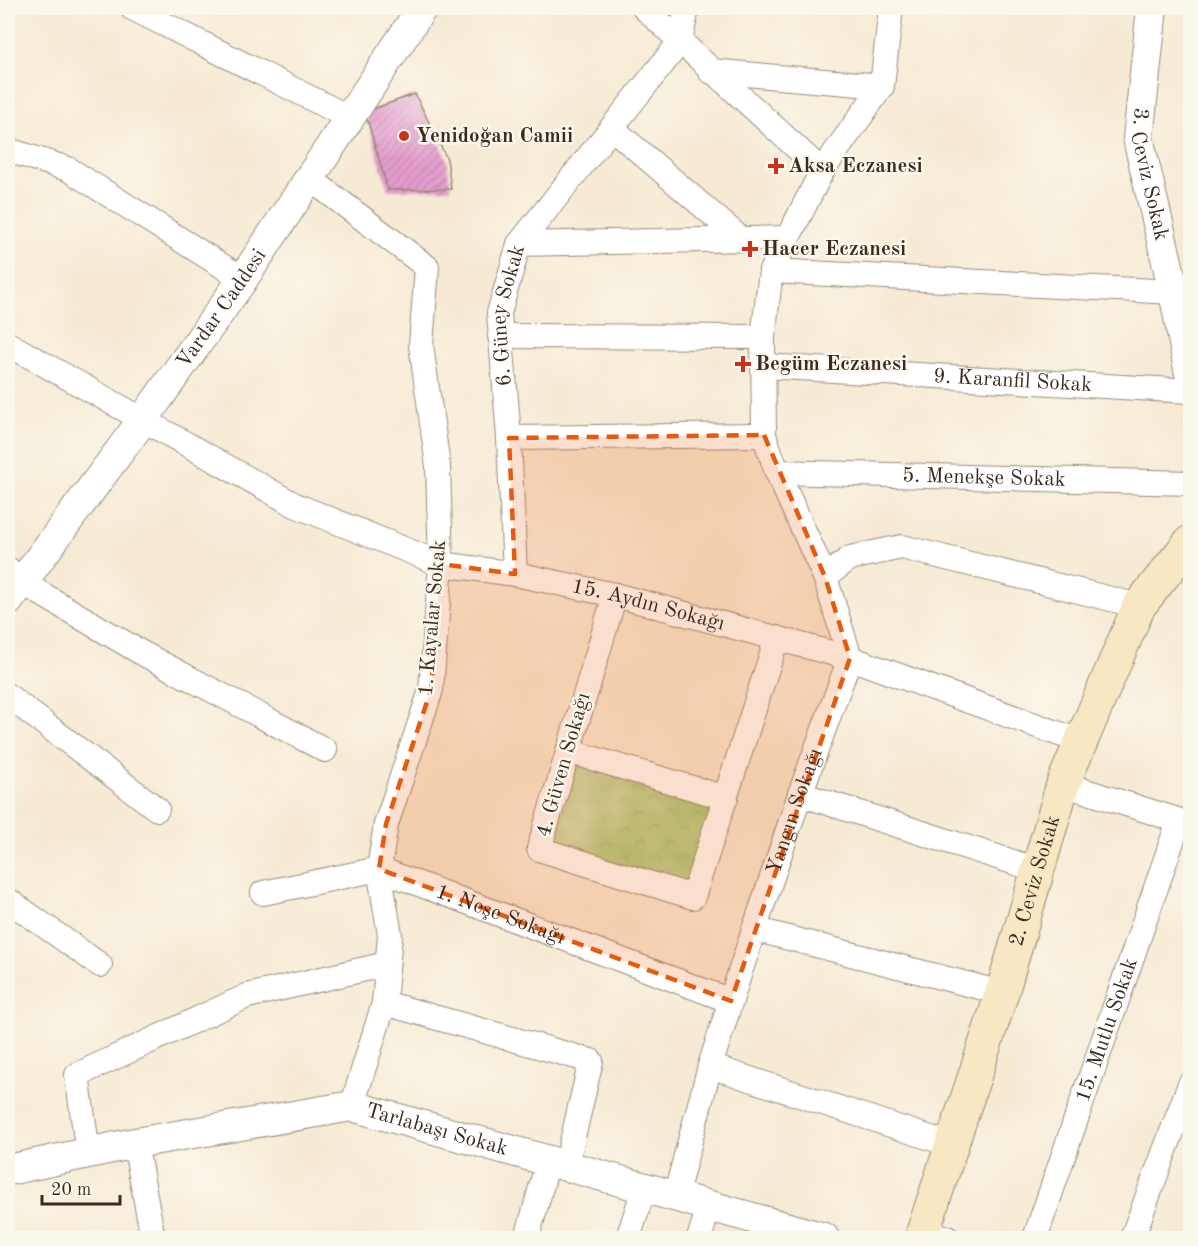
<svg xmlns="http://www.w3.org/2000/svg" width="1198" height="1246" font-family="'Old Standard TT',serif">
	<style>
		.park { fill: url(#park-crowns); stroke: #6c7848; stroke-width: 1.5 }
		.building { fill: url(#building-hatch) }
		.lines { fill: none; stroke-linecap: round; stroke-linejoin: round }
		.minor-casing { stroke: #988a79; stroke-width: 26 }
		.tertiary-casing { stroke: #988a79; stroke-width: 32 }
		.secondary-casing { stroke: #988a79; stroke-width: 35 }
		.minor { stroke: #fff; stroke-width: 24 }
		.tertiary { stroke: #fff; stroke-width: 30 }
		.secondary { stroke: #f7e8c3; stroke-width: 33 }
		.marked { fill: #e8590c; fill-opacity: 0.2; stroke: #e8590c; stroke-width: 4.5; stroke-dasharray: 12 8; stroke-linejoin: round }
		.poi-dot { fill: #c8321e; stroke: #fbf7ec; stroke-width: 2 }
		.labels { text-anchor: middle; dominant-baseline: central; stroke-width: 5; stroke-linejoin: round; paint-order: stroke }
		.poi-label { font-size: 21px; font-weight: bold; fill: #3b2a1e; stroke: #fbf7ec; text-anchor: start }
		.street-label { font-size: 21px; fill: #3b2a1e; stroke: #fbf7ec }
	</style>
	<defs>
		<pattern id="park-crowns" width="20" height="18" patternUnits="userSpaceOnUse" patternTransform="scale(1.5)"><rect width="20" height="18" fill="#9ec671"/><path d="M2 6a3 3 0 1 1 6 0M12 15a3 3 0 1 1 6 0" fill="none" stroke="#82a15c"/></pattern>
		<pattern id="building-hatch" width="6" height="6" patternUnits="userSpaceOnUse" patternTransform="scale(1.5)"><rect width="6" height="6" fill="#e69ed0"/><path d="M-1 1l2-2M0 6l6-6M5 7l2-2" fill="none" stroke="#bc81a8"/></pattern>
	</defs>
	<rect width="100%" height="100%" fill="#fbf7ec"/>
	<filter id="ink" filterUnits="userSpaceOnUse"><feTurbulence type="fractalNoise" baseFrequency=".0167" numOctaves="2"/><feDisplacementMap in="SourceGraphic" scale="12" xChannelSelector="R" yChannelSelector="G"/><feConvolveMatrix kernelMatrix="1 2 1 2 8 2 1 2 1" color-interpolation-filters="sRGB"/></filter>
	<filter id="wash" filterUnits="userSpaceOnUse"><feTurbulence type="fractalNoise" baseFrequency=".008" numOctaves="4" result="noise"/><feDisplacementMap in="SourceGraphic" scale="24" xChannelSelector="R" yChannelSelector="G"/><feGaussianBlur stdDeviation="1.35" result="paint"/><feColorMatrix in="noise" values="0 0 0 0 0 0 0 0 0 0 0 0 0 0 0 0 0 1.4 0 .05"/><feComposite in="paint" operator="in"/></filter>
	<g filter="url(#wash)">
		<rect width="100%" height="100%" fill="#f6ead4"/>
		<path class="park" d="M577 763 715 804 688 886 553 844Z"/>
		<g id="blocks">
			<path class="building" d="M415 94 447 159 451 189 388 190 365 112Z"/>
		</g>
	</g>
	<g filter="url(#ink)">
		<use href="#blocks" fill-opacity="0" stroke="#988a79" stroke-width="1.5"/>
		<g class="lines">
			<defs>
				<g id="minor">
					<path d="M132 8 348 117"/>
					<path d="M644 8 822 171"/>
					<path d="M710 71 882 86"/>
					<path d="M612 128 741 239"/>
					<path d="M8 150 68 169 243 279"/>
					<path d="M309 178 427 267 421 345 438 466 441 564 431 690 386 824 379 869 390 935 384 1003 352 1106"/>
					<path d="M519 244 788 238"/>
					<path d="M771 271 1174 292"/>
					<path d="M500 336 763 337"/>
					<path id="s1" d="M8 344 295 505 441 564 515 574 615 595 850 658 1079 741"/>
					<path id="s2" d="M764 366 1190 391"/>
					<path d="M509 438 764 435"/>
					<path id="s3" d="M777 472 1190 483"/>
					<path d="M8 569 23 583 140 652 325 750"/>
					<path id="s4" d="M515 574 509 438 499 313 519 244 680 42 687 8"/>
					<path d="M825 577 850 558 902 547 1139 606"/>
					<path d="M615 595 539 849 693 897 777 638"/>
					<path d="M8 696 157 809"/>
					<path d="M568 751 726 798"/>
					<path d="M1063 784 1190 824"/>
					<path d="M800 794 1038 870"/>
					<path id="s5" d="M263 893 379 869 731 1001"/>
					<path d="M8 900 100 965"/>
					<path d="M754 929 1002 993"/>
					<path d="M384 1003 591 1061 566 1167"/>
					<path d="M710 1066 952 1145"/>
					<path d="M135 1143 153 1238"/>
					<path d="M88 1153 77 1075 247 996 387 964"/>
					<path id="s6" d="M675 1197 710 1066 740 972 800 794 850 658 825 577 777 472 764 435 763 337 771 271 822 171 882 86 891 8"/>
					<path d="M924 1230 947 1238"/>
					<path d="M527 1238 548 1162"/>
					<path d="M628 1238 644 1189"/>
					<path d="M699 1238 709 1208"/>
					<path id="s7" d="M1035 1238 1179 821"/>
					<path d="M1132 1238 1190 1084"/>
				</g>
				<g id="tertiary">
					<path id="s8" d="M1152 8 1138 138 1174 292 1190 374"/>
					<path id="s9" d="M8 601 142 421 243 279 422 8"/>
					<path id="s10" d="M8 1170 135 1143 352 1106 824 1238"/>
				</g>
				<g id="secondary">
					<path id="s11" d="M921 1238 1002 993 1063 784 1139 606 1190 542"/>
				</g>
			</defs>
			<use href="#minor" class="minor-casing"/>
			<use href="#tertiary" class="tertiary-casing"/>
			<use href="#secondary" class="secondary-casing"/>
			<use href="#minor" class="minor"/>
			<use href="#tertiary" class="tertiary"/>
			<use href="#secondary" class="secondary"/>
		</g>
	</g>
	<path class="marked" d="M764 435 825 577 850 658 731 1001 379 869 386 824 431 690 441 564 515 574 509 438Z"/>
	<g class="poi-dot">
		<circle cx="404" cy="136" r="6"/>
		<path d="M773 157h6v6h6v6h-6v6h-6v-6h-6v-6h6z"/>
		<path d="M747 240h6v6h6v6h-6v6h-6v-6h-6v-6h6z"/>
		<path d="M740 355h6v6h6v6h-6v6h-6v-6h-6v-6h6z"/>
	</g>
	<g class="labels">
		<g class="poi-label">
			<text x="416" y="136">Yenidoğan Camii</text>
			<text x="788" y="166">Aksa Eczanesi</text>
			<text x="762" y="249">Hacer Eczanesi</text>
			<text x="755" y="364">Begüm Eczanesi</text>
		</g>
		<g class="street-label">
			<text stroke="none"><textPath href="#s8" startOffset="168">3. Ceviz Sokak</textPath></text>
			<text stroke="none"><textPath href="#s9" startOffset="362">Vardar Caddesi</textPath></text>
			<text stroke="none"><textPath href="#s4" startOffset="260">6. Güney Sokak</textPath></text>
			<text stroke="none"><textPath href="#s2" startOffset="249">9. Karanfil Sokak</textPath></text>
			<text stroke="none"><textPath href="#s3" startOffset="207">5. Menekşe Sokak</textPath></text>
			<text stroke="none"><textPath href="#s1" startOffset="698">15. Aydın Sokağı</textPath></text>
			<text transform="translate(433 618) rotate(-85)">1. Kayalar Sokak</text>
			<text transform="translate(564 765) rotate(-74)">4. Güven Sokağı</text>
			<text stroke="none"><textPath href="#s6" startOffset="404">Yangın Sokağı</textPath></text>
			<text stroke="none"><textPath href="#s11" startOffset="375">2. Ceviz Sokak</textPath></text>
			<text stroke="none"><textPath href="#s5" startOffset="248">1. Neşe Sokağı</textPath></text>
			<text stroke="none"><textPath href="#s7" startOffset="220">15. Mutlu Sokak</textPath></text>
			<text stroke="none"><textPath href="#s10" startOffset="438">Tarlabaşı Sokak</textPath></text>
		</g>
	</g>
	<rect width="1198" height="1246" fill="none" stroke="#fbf7ec" stroke-width="30"/>
	<path d="M42 1195v9h78v-9" fill="none" stroke="#3b2a1e" stroke-width="3"/>
	<text x="51" y="1195" font-size="18" fill="#3b2a1e" stroke="#fbf7ec" stroke-width="4.5" paint-order="stroke">20 m</text>
</svg>
